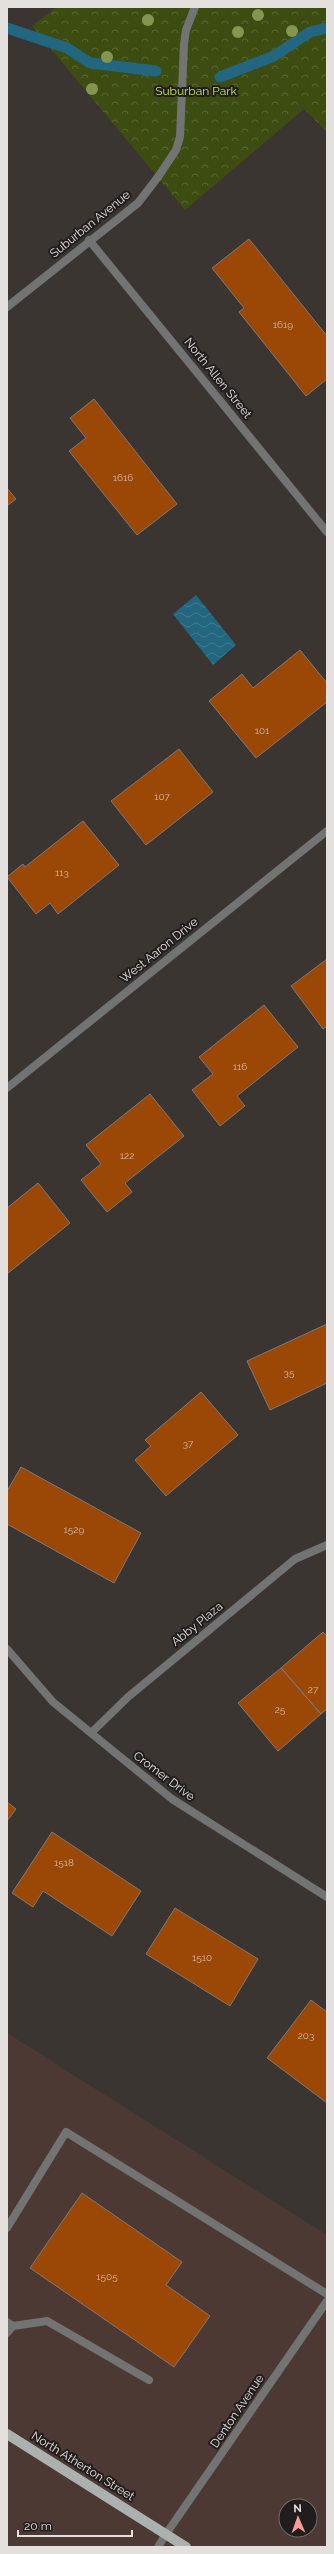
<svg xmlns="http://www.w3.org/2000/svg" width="334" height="2554" font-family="Raleway,sans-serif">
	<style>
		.commercial { fill: #4d3934; fill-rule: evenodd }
		.forest { fill: url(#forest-crowns) }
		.water { fill: url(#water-waves) }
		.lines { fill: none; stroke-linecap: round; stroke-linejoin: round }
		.stream { stroke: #22677f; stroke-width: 11 }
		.building { fill: #9b4806; stroke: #7f7976 }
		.service { stroke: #717473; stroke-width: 8 }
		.minor { stroke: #717473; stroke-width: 8 }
		.primary { stroke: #abb1af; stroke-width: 10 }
		.tree { fill: #84954e }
		.labels { text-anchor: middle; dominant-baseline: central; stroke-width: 4; stroke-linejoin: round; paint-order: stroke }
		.number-label { font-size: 10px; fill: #d2baa8 }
		.park-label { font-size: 12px; fill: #c0e465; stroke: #201d1c }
		.street-label { font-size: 12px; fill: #e4e0de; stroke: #201d1c }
	</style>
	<defs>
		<pattern id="forest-crowns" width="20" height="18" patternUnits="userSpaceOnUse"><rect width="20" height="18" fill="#3d4c10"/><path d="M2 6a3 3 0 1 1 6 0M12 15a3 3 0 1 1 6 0" fill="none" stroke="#596632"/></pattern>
		<pattern id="water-waves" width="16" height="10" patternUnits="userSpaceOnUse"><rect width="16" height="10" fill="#22677f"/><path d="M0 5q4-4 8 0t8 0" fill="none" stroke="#427c91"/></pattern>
	</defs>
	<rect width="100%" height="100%" fill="#3b3532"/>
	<path class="commercial" d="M7 2033 327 2235V2547H7ZM286 2506H310V2530H286Z"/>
	<path class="forest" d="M57 7H327V132L304 109 185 210 32 26Z"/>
	<path class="water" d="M196 595 236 645 213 665 173 614Z"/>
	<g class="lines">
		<path class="stream" d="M7 28 67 48 90 63 156 71
			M220 77 274 56 310 32 327 28"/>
	</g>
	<path class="building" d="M249 239 327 336V379L306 396 239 312 244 308 212 268Z
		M94 399 177 504 137 535 69 451 86 438 70 418Z
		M7 488 16 499 7 506Z
		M300 650 327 683V702L256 758 209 701 242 674 253 688Z
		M179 749 213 792 146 845 111 801Z
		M83 821 119 865 58 914 50 903 36 914 7 877 23 864 25 867Z
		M327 959V1026L323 1029 291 986Z
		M264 1005 298 1047 237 1096 245 1106 220 1126 192 1090 213 1074 199 1057Z
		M150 1094 184 1136 125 1183 132 1192 107 1212 81 1180 101 1164 86 1145Z
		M38 1183 70 1223 7 1274V1208Z
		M327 1324V1383L270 1410 247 1361Z
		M201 1392 238 1435 166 1496 135 1460 151 1446 145 1440Z
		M21 1467 141 1533 114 1583 7 1524V1491Z
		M323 1632 327 1636V1709L321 1714 281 1668Z
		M281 1668 321 1714 278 1751 238 1703Z
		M7 1802 16 1809 7 1821Z
		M52 1832 141 1891 112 1936 43 1891 33 1907 12 1893Z
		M175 1908 258 1959 230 2006 146 1954Z
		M311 2000 327 2012V2103L267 2058Z
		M82 2193 182 2262 166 2285 210 2316 174 2367 30 2268Z"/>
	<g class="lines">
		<path class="service" d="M158 177 176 150 180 137 184 44 186 30 195 7
			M7 2228 66 2132 327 2294
			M7 2322 13 2326 47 2321 149 2380
			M7 2333 13 2326
			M158 2547 166 2534"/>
		<path class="minor" d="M89 240 327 532
			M7 307 138 203 158 177
			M7 1088 327 831
			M7 1649 53 1702 172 1799 327 1897
			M91 1733 128 1697 295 1559 327 1545
			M166 2534 327 2301"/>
		<path class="primary" d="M7 2434 186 2547"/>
	</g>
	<g class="tree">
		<circle cx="258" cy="15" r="6"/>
		<circle cx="148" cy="20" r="6"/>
		<circle cx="292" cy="31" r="6"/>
		<circle cx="238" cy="32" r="6"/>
		<circle cx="107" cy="57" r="6"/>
		<circle cx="92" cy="89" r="6"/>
	</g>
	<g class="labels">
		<g class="number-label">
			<text x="283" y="324">1619</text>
			<text x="123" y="477">1616</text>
			<text x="262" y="730">101</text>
			<text x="162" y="796">107</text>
			<text x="62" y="872">113</text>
			<text x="240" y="1066">116</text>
			<text x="127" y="1155">122</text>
			<text x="289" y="1372">35</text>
			<text x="188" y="1443">37</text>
			<text x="74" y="1529">1529</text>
			<text x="313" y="1689">27</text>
			<text x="280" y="1709">25</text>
			<text x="64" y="1862">1518</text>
			<text x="202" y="1957">1510</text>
			<text x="306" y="2035">203</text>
			<text x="107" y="2276">1505</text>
		</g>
		<g class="park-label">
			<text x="196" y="91">Suburban Park</text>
		</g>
		<g class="street-label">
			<text transform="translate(90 224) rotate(-39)">Suburban Avenue</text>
			<text transform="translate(218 378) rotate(51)">North Allen Street</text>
			<text transform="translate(159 950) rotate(-39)">West Aaron Drive</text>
			<text transform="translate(197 1624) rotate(-39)">Abby Plaza</text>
			<text transform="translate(164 1776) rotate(37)">Cromer Drive</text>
			<text transform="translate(237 2411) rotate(-56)">Denton Avenue</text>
			<text transform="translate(83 2466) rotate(32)">North Atherton Street</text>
		</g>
	</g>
	<rect width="334" height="2554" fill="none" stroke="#e4e0de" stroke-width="16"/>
	<g transform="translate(298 2518) rotate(358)"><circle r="19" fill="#201d1c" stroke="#6e6b6a"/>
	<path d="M0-3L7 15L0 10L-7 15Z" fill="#f59c96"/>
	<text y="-6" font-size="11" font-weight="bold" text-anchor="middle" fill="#e4e0de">N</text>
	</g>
	<path d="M18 2530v6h114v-6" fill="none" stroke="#e4e0de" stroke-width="2"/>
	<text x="24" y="2530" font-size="12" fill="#e4e0de" stroke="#201d1c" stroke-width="3" paint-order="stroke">20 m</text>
</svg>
